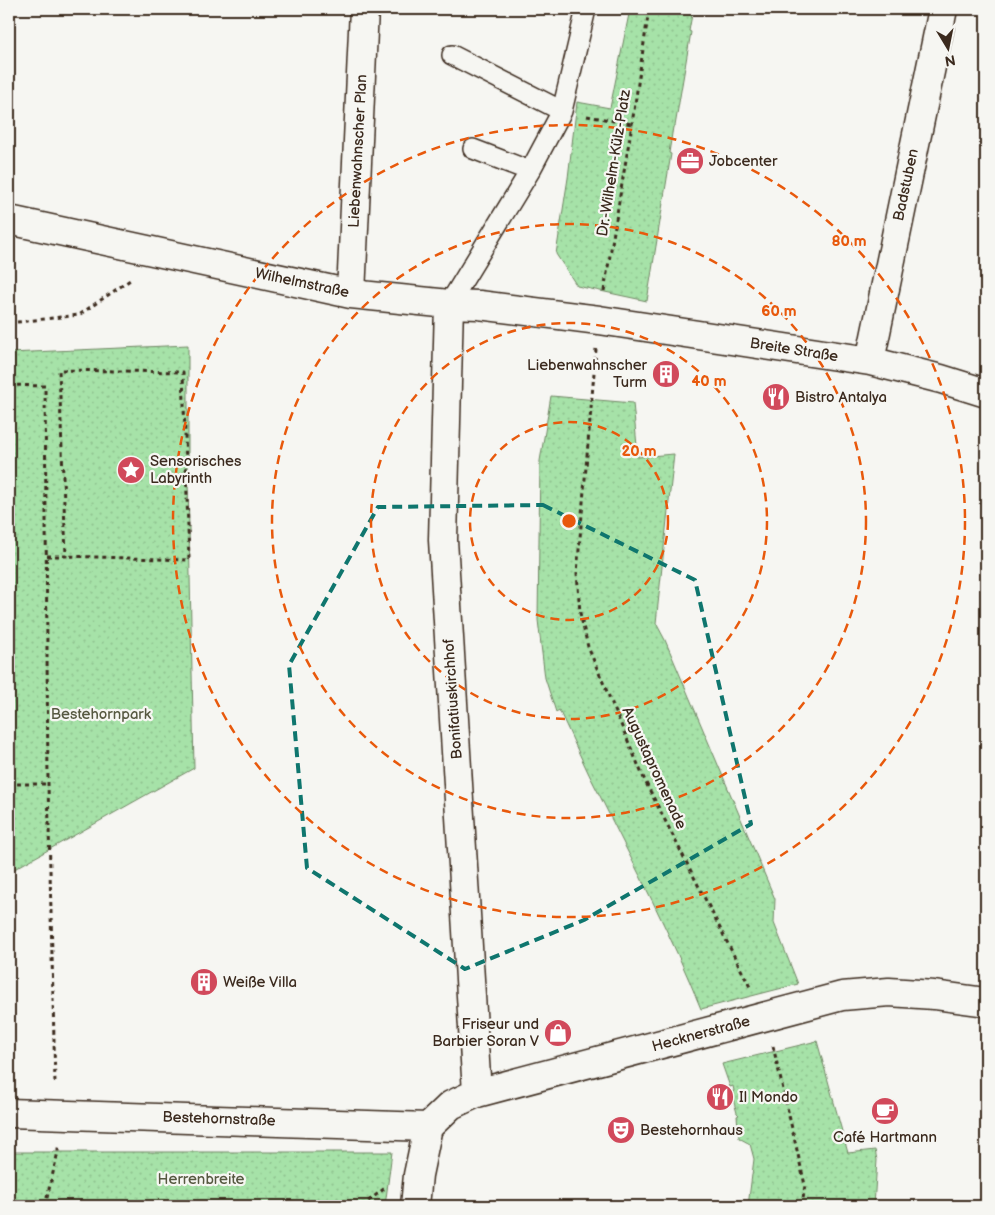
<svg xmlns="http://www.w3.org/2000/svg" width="995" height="1215" font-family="'Balsamiq Sans',sans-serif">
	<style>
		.green { fill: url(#green-dots); stroke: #708663 }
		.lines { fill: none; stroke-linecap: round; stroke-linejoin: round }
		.service-casing { stroke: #3b2a1e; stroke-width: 22 }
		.minor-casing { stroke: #3b2a1e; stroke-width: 31 }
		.path { stroke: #3b2a1e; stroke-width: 3; stroke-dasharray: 4 4; stroke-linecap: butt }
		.service { stroke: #f6f6f2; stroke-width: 19 }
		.minor { stroke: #f6f6f2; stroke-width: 28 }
		.marked { fill: none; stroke: #0f766e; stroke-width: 4; stroke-dasharray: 10 6; stroke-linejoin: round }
		.ring { fill: none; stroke: #e8590c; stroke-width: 2.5; stroke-dasharray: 9 6 }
		.labels { text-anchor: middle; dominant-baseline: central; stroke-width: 4.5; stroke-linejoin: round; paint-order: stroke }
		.street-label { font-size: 15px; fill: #3b2a1e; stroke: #f6f6f2 }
		.poi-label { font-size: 15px; fill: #3b2a1e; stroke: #f6f6f2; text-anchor: start }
		.park-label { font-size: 15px; fill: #565840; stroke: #f6f6f2 }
		.centre { fill: #e8590c; stroke: #f6f6f2; stroke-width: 2.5 }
		.ring-label { font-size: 15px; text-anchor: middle; font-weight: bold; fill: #e8590c; stroke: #f6f6f2; stroke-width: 4.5; stroke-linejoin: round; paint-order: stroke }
	</style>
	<defs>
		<pattern id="green-dots" width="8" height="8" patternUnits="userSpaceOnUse" patternTransform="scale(1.25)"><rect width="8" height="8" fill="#a6e2a8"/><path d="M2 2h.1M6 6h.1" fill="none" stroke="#90c290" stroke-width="1.8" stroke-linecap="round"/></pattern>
	</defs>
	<rect width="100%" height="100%" fill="#f6f6f2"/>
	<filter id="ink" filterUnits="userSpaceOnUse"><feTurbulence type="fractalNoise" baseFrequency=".02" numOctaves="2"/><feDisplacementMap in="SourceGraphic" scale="10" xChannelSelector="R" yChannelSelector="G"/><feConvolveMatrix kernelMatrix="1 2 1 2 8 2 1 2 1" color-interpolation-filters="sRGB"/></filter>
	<g filter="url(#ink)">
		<path class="green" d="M630 9H693L689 31 691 32 675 126 673 127 669 153 671 154 647 301 577 286 556 254 568 178 577 102 610 108Z
			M188 345V480L194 768 9 872V353Z
			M551 396 633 403 638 457 674 454 656 623 665 640 775 899 774 923 798 984 701 1009C672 936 635 867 600 796 585 768 573 739 559 710L556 712 545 678 538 620 540 461Z
			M817 1041 848 1153 875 1150 877 1160 874 1206H748L754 1159 750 1144 739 1138 737 1116 739 1115 737 1113 731 1092 734 1091 733 1086 730 1087 722 1064Z
			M9 1152H392L385 1206H9Z"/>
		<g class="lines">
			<defs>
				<path id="service" d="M452 55 562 111
					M473 149 530 171
					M449 304 530 171 562 111 586 9"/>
				<path id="minor" d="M9 220 351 294 449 304 479 305 599 320 870 361 941 379 986 393
					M351 294 364 9
					M449 304 443 540 477 1093
					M870 361 943 9
					M9 1113 428 1127
					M415 1206 418 1175 428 1127 451 1105 477 1093 842 996 889 992 934 995 986 1002"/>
			</defs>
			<use href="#service" class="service-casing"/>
			<use href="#minor" class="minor-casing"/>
			<path class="path" d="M879 9 911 13
				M587 116 632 124
				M604 291 632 124 649 9
				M9 323 79 315 133 278
				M596 349 577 573 580 613 588 647 645 781 751 989
				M9 385 45 386 48 784 55 1084
				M47 556H66L59 370 183 372 189 560 66 556
				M9 784H48
				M773 1046 805 1185 802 1206
				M45 1206 58 1152V1145
				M362 1206 385 1188"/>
			<use href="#service" class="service"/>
			<use href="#minor" class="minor"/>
		</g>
	</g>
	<path class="marked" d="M543 505 695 580 751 824 584 920 465 969 307 868 289 665 378 507Z"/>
	<g class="ring">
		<circle cx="569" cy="521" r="99"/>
		<circle cx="569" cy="521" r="198"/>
		<circle cx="569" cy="521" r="297"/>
		<circle cx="569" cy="521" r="396"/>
	</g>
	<defs>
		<symbol id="office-disc" viewBox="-11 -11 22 22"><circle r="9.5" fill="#d1495b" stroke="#f6f6f2"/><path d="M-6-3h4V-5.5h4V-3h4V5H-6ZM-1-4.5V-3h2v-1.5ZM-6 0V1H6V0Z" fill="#fff"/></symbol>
		<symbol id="building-disc" viewBox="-11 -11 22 22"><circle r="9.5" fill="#d1495b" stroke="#f6f6f2"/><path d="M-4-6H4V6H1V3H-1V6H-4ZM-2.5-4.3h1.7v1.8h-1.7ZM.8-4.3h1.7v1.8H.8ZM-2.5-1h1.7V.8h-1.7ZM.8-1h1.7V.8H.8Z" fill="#fff"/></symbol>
		<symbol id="restaurant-disc" viewBox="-11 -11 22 22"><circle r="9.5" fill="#d1495b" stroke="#f6f6f2"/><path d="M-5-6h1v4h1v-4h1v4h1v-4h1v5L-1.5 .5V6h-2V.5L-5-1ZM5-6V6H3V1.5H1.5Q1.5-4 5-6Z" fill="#fff"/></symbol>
		<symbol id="sight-disc" viewBox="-11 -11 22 22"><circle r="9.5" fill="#d1495b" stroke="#f6f6f2"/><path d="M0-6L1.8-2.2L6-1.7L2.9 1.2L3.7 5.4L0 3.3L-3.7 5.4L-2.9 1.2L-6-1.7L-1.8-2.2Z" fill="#fff"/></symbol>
		<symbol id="shop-disc" viewBox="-11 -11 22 22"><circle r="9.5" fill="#d1495b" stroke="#f6f6f2"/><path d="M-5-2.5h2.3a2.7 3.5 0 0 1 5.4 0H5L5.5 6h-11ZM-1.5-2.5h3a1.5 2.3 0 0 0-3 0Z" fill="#fff"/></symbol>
		<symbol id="cafe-disc" viewBox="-11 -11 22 22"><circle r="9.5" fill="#d1495b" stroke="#f6f6f2"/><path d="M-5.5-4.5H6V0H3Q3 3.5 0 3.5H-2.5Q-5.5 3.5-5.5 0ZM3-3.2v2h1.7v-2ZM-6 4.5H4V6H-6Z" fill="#fff"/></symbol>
		<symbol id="theatre-disc" viewBox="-11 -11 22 22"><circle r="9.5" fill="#d1495b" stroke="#f6f6f2"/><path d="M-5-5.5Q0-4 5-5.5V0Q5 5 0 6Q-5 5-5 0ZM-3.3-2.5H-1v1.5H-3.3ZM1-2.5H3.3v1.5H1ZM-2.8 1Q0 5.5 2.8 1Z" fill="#fff"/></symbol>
	</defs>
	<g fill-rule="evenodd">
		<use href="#office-disc" x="674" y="145" width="32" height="32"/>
		<use href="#building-disc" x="650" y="358" width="32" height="32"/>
		<use href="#restaurant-disc" x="760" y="381" width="32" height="32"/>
		<use href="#sight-disc" x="115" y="454" width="32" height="32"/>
		<use href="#building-disc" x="188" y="966" width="32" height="32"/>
		<use href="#shop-disc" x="542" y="1017" width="32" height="32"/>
		<use href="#restaurant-disc" x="704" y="1081" width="32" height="32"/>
		<use href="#cafe-disc" x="869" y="1095" width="32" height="32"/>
		<use href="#theatre-disc" x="605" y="1114" width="32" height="32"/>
	</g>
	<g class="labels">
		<g class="street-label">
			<text transform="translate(358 151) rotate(-87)">Liebenwahnscher Plan</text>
			<text transform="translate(614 163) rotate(-81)">Dr.-Wilhelm-Külz-Platz</text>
			<text transform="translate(906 185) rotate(-78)">Badstuben</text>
			<text transform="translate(302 283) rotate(12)">Wilhelmstraße</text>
			<text transform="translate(794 350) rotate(9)">Breite Straße</text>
			<text transform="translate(453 699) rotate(-94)">Bonifatiuskirchhof</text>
			<text transform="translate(654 768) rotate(65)">Augustapromenade</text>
			<text transform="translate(701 1034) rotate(-15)">Hecknerstraße</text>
			<text transform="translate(219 1119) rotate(2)">Bestehornstraße</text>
		</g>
		<g class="poi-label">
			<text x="709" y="161">Jobcenter</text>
			<text x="647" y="365" text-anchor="end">Liebenwahnscher<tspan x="647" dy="17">Turm</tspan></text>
			<text x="795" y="397">Bistro Antalya</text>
			<text x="150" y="461">Sensorisches<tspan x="150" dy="17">Labyrinth</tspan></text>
			<text x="223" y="982">Weiße Villa</text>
			<text x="539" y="1024" text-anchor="end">Friseur und<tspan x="539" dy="17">Barbier Soran V</tspan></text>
			<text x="739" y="1097">Il Mondo</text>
			<text x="640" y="1130">Bestehornhaus</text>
			<text x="885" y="1137" text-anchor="middle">Café Hartmann</text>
		</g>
		<g class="park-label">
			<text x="101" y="714">Bestehornpark</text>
			<text x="201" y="1179">Herrenbreite</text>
		</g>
	</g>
	<circle cx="569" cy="521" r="8" class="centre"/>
	<g class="ring-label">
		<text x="849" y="246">80 m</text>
		<text x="779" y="316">60 m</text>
		<text x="709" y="386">40 m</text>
		<text x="639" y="456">20 m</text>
	</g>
	<rect width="995" height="1215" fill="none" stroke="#f6f6f2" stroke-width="30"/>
	<rect x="15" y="15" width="965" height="1185" fill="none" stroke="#3b2a1e" stroke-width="2" filter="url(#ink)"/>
	<g transform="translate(948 48) rotate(170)" stroke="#f6f6f2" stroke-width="4" paint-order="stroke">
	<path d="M0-4L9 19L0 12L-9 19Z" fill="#3b2a1e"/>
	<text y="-8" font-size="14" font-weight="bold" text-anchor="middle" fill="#3b2a1e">N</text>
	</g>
</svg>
